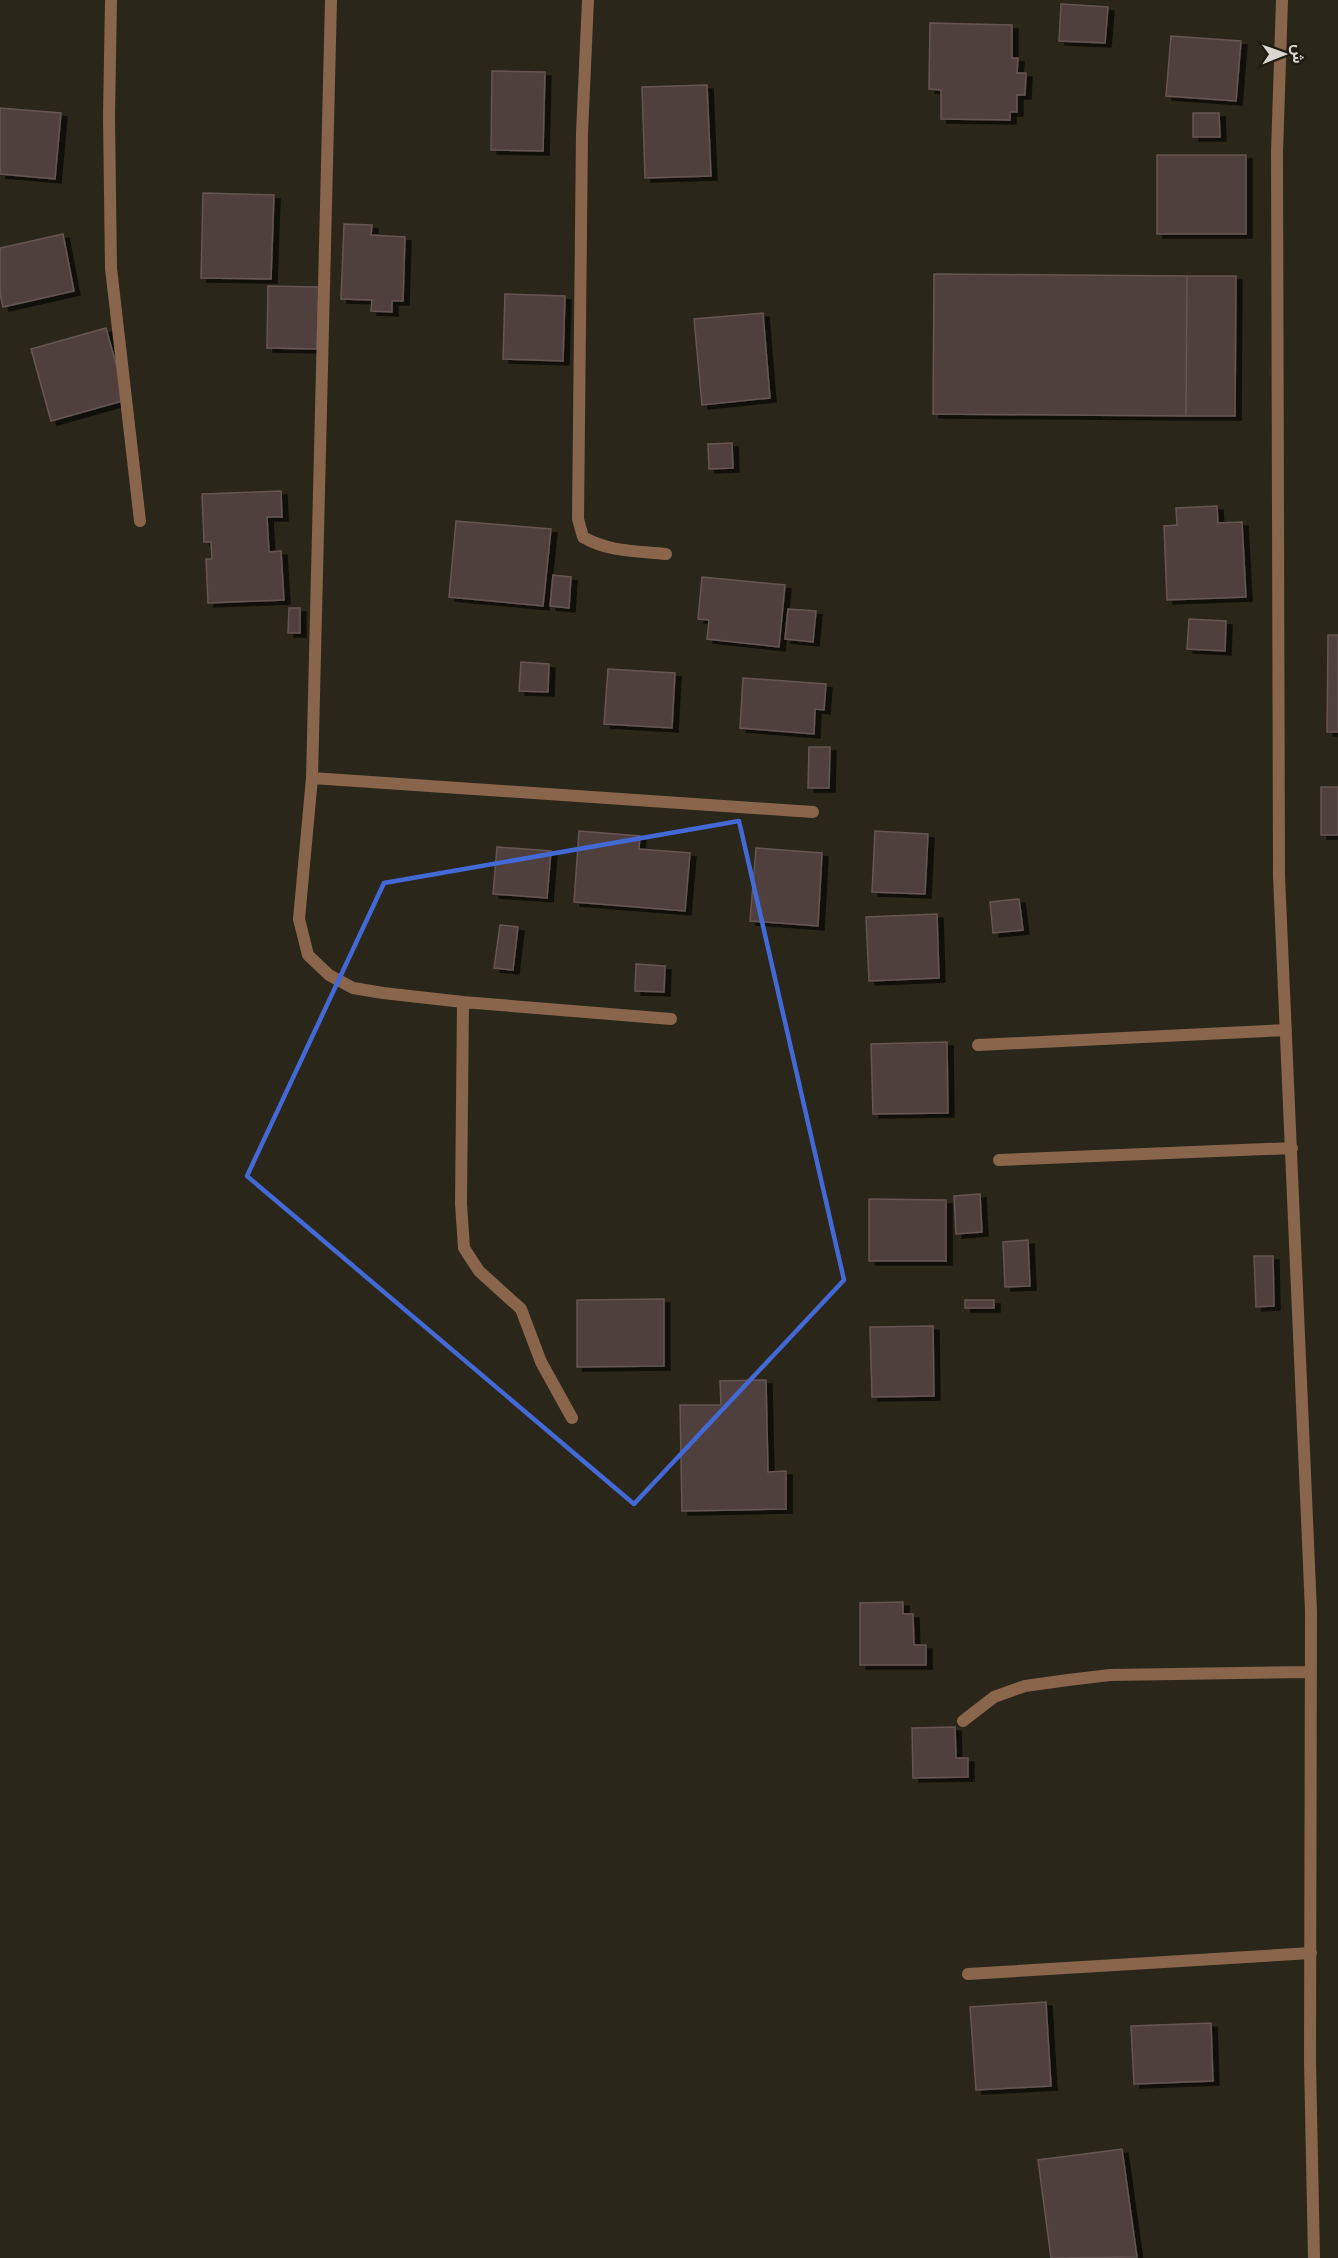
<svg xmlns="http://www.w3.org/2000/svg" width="1338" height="2258" font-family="'Noto Sans',Vazirmatn,sans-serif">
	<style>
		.building { fill: #4f403e; stroke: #665653; stroke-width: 1.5; filter: url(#shadow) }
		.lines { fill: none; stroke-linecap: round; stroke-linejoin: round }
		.street { stroke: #88654b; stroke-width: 12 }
		.marked { fill: none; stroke: #4369d6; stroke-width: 4.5; stroke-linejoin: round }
	</style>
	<defs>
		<filter id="shadow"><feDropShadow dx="6" dy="4" stdDeviation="0" flood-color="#0009"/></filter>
	</defs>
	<rect width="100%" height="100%" fill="#2a261a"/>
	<path class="building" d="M1061 4 1108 7 1105 43 1059 41Z
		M930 23 1012 25V58H1018L1017 73H1026L1025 95H1017V112H1010V120L941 119V90L929 89Z
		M1171 36 1241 41 1236 101 1166 96Z
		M492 71 545 72 543 151 491 150Z
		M707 85 711 176 645 178 642 87Z
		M0 108 61 113 55 179 0 174Z
		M1193 113H1219L1220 137H1193Z
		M1157 155H1246V234H1157Z
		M203 193 274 195 271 279 201 278Z
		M344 224 372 225 371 235 405 237 403 301H392V312L371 311 372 300 341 299Z
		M63 234 74 291 3 307 0 294V248Z
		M934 274 1187 276 1186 416 933 414Z
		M1187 276H1236L1235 416H1186Z
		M268 286 319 287 317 349 267 348Z
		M505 294 565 296 563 361 503 359Z
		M763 313 770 398 702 405 694 319Z
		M106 328 126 400 51 421 31 349Z
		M732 443 733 468 709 469 708 444Z
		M281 491 282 517H267L269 552 281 551 284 600 208 603 206 559H212L211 542H204L202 494Z
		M1217 506 1218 523 1242 522 1246 597 1167 600 1164 526 1177 525 1176 508Z
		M456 521 551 529 543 606 449 597Z
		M553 575 571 577 569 608 550 606Z
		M702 577 785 585 779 647 707 639 709 620 698 619Z
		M289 608H300V633H288Z
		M788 609 816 611 813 642 785 639Z
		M1189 619 1226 621 1225 651 1187 649Z
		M1328 635H1338V732H1327Z
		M521 662 549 664 548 692 519 691Z
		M608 669 675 673 672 728 604 724Z
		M743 678 826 684 824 710 815 709 814 734 740 728Z
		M809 747H830L829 788H808Z
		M1321 787H1338V835H1321Z
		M579 831 640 836 639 849 690 853 685 911 574 902Z
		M875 831 928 834 925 894 872 892Z
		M497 847 551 851 547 898 493 894Z
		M756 848 822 853 818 926 750 921Z
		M1019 899 1023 930 993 933 990 902Z
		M937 914 939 978 869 981 866 917Z
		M500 925 518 927 513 970 494 968Z
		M636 964 665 966 664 992 635 991Z
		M947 1042 948 1113 873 1114 871 1044Z
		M980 1194 982 1232 956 1234 954 1196Z
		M869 1199 946 1200V1261H869Z
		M1028 1240 1030 1286 1005 1287 1003 1242Z
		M1254 1256H1273L1274 1306 1256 1307Z
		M664 1299V1366L577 1367V1300Z
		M965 1300H994V1308H965Z
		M933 1326 934 1396 872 1397 870 1327Z
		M766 1380 768 1472 786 1471V1509L682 1511 680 1405H721L720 1381Z
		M903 1602V1614H913L914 1645H926V1665H860V1603Z
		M955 1727 956 1758H968V1777L913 1778 912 1728Z
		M1046 2002 1051 2086 976 2090 970 2007Z
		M1211 2023 1213 2081 1134 2084 1131 2026Z
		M1122 2149 1137 2257 1051 2258 1038 2160Z"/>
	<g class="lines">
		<path class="street" d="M111 0 109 117 111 268 140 521
			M331 0 312 778 299 919 308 955 329 975 353 988 383 993 463 1002 671 1019
			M588 0 582 133 578 519 583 537C608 552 638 551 666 554
			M1282 0 1277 152 1279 876 1311 1611 1310 2061 1314 2258
			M312 778 813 812
			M463 1002 461 1204 464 1248 479 1271 521 1309 541 1362 572 1418
			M978 1045 1286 1030
			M999 1160 1292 1148
			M963 1721 994 1697 1025 1686 1068 1680 1110 1675 1311 1672
			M968 1974 1311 1953"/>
	</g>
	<path class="marked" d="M739 821 844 1280 634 1504 247 1176 384 883Z"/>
	<g transform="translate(1284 54) rotate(89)" stroke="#201c11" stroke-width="4.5" paint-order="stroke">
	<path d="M0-4.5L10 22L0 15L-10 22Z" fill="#d9d6cf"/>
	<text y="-9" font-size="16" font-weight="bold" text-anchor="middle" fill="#d9d6cf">ش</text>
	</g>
</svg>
